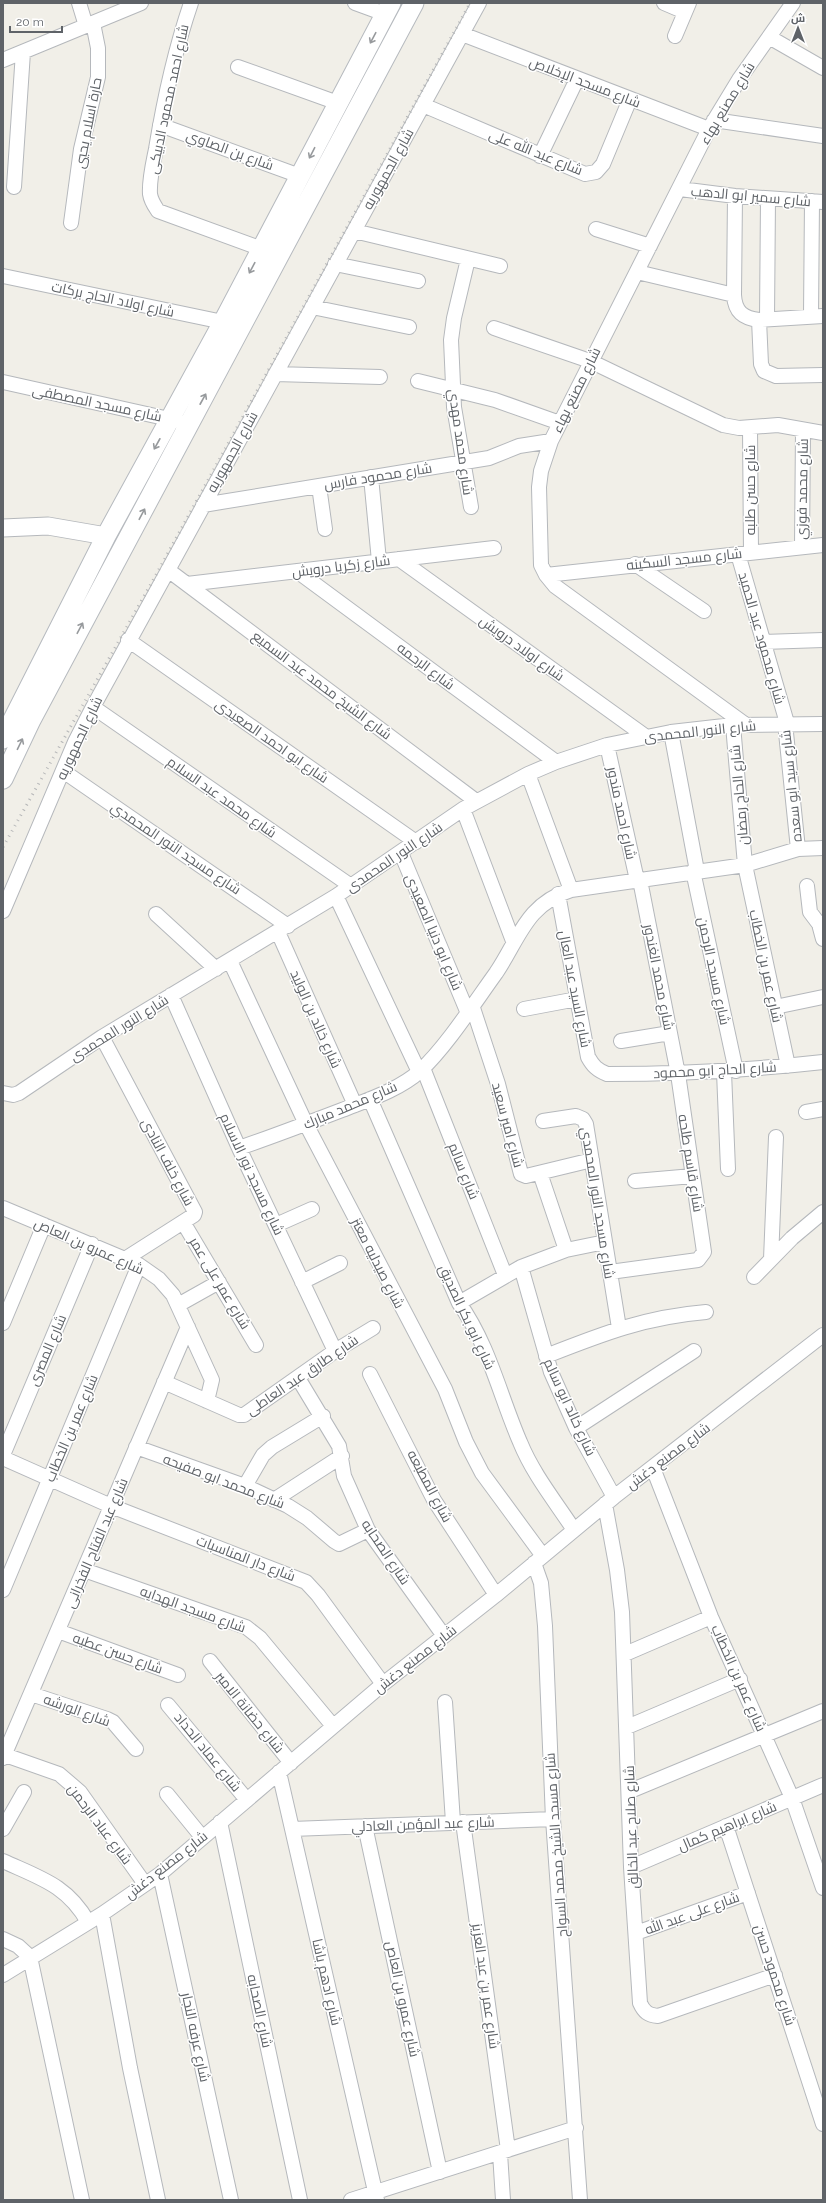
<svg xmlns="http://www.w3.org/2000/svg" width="826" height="2203" font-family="Raleway,Cairo,sans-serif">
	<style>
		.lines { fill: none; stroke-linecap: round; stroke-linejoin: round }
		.minor-casing { stroke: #b5b8bc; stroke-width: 16 }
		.tertiary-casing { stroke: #b5b8bc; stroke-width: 19 }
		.secondary-casing { stroke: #b6babf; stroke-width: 21 }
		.minor { stroke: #fff; stroke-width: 14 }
		.tertiary { stroke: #fff; stroke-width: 17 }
		.secondary { stroke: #fff; stroke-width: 19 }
		.rail { stroke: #b6b7b8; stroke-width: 3; stroke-dasharray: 1 5; stroke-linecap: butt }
		.oneway { stroke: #979a9d }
		.labels { text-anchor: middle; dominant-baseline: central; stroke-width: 3; stroke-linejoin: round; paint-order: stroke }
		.street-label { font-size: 14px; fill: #5f6368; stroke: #fff }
	</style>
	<rect width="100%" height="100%" fill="#f1efe8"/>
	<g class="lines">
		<defs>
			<path id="minor" d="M79 3 86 26
				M191 3C175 50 164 100 156 149 153 164 149 180 150 194 151 201 154 205 158 211L262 249
				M355 3 385 14
				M664 3 685 12
				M462 34 709 129
				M675 36 689 3
				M769 37 823 68
				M3 60 141 3
				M238 67 338 103
				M423 105 585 174 596 172 603 164 630 99
				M714 120 823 136
				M160 125 300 176
				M540 156 577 79
				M14 187 23 52
				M680 189 735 196 823 202
				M735 196 734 295C735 312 743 318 759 320L823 316
				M71 223 81 149 98 77V48L93 23
				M596 229 650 246
				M354 231 500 266
				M468 259 454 318 451 340 454 407 471 507
				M335 264 418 281
				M637 272 734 295
				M3 276 223 322
				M312 307 409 327
				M811 316 812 201
				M767 319 768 199
				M759 320 761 364 764 371 776 376 823 375
				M494 328 590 361 723 425 739 428 778 425 823 433
				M275 374 380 377
				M418 381 495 400 560 423
				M3 382 178 421
				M750 428 751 552
				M371 477 379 561
				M319 486 325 529
				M203 505 489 458 519 446 551 441
				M802 547 803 430
				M738 554 787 723
				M399 559 645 736
				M635 564 704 611
				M168 570 476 801
				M297 571 556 762
				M546 575 823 545
				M187 584 494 548
				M128 640 416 842
				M763 642 823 640
				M93 707 351 886
				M785 723 798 849
				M733 725 745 865 788 1066
				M746 725 555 586 546 575 541 565 539 487 541 471 551 441 709 129 740 78 793 3
				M671 732 697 871
				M607 745 637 880
				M63 771 288 926
				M528 774 571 890
				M463 809 513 941
				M401 853 467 1011
				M693 871 736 1071
				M807 886 810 912 819 924 823 939
				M558 894 588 1057C593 1066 597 1070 607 1074 680 1074 751 1070 823 1062
				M336 896 419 1072
				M3 911 75 742 93 707 479 3
				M156 914 216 969
				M278 932 355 1105
				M230 961 306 1124 445 1389 466 1442 482 1473 543 1556
				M171 995 239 1148 335 1351
				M472 1005 498 1084 521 1174 526 1176 592 1160
				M775 1007 823 997
				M524 1009 577 999
				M102 1037 195 1212 194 1215 125 1259
				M621 1041 670 1033
				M423 1068 505 1275
				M724 1072 728 1169
				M3 1093 13 1095 19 1093 102 1037 336 896 463 809 528 774 556 762 607 745 671 732 733 725 823 724
				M370 1099 459 1303C489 1345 500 1396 520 1442 533 1474 555 1501 574 1530
				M806 1112 823 1109
				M543 1121 576 1116 583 1119 586 1124 619 1328
				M239 1148C274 1136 308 1123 342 1110 367 1100 399 1090 420 1071 446 1047 475 1002 496 973 519 939 526 904 571 890L745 865 798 849 823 848
				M540 1173 566 1250
				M635 1181 693 1176
				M3 1208 139 1265 159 1279 173 1295 212 1380 207 1401
				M183 1222 256 1345
				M276 1225 312 1209
				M771 1259 776 1137
				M521 1267 551 1372 576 1428 614 1497
				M610 1272 698 1260 704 1252 678 1074 640 880
				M754 1277 792 1238 823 1212
				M302 1282 340 1263
				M459 1303 521 1267 566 1250 605 1242
				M178 1305 219 1282
				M3 1323 44 1225
				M546 1356C602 1334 645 1317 706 1312
				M370 1374 434 1500 496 1595
				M298 1378 339 1446 344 1476 368 1530 444 1636
				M164 1382 239 1415H244L335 1351 373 1328
				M576 1428 694 1351
				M136 1447 245 1486 288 1506 307 1518 334 1541 339 1544 368 1530
				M3 1455 92 1244
				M3 1458 111 1506 306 1582 318 1595 383 1684
				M653 1468 711 1617 792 1798 823 1888
				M245 1486 263 1455 272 1447 323 1416
				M274 1500 342 1456
				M605 1504 617 1570 622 1612 631 1867 640 2003C644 2012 648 2015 658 2016L775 1975
				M534 1563 541 1583 545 1626 553 1819 580 2200
				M84 1570 246 1627 260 1638 333 1726
				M3 1590 139 1265
				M58 1631 178 1675
				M625 1654 711 1617
				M210 1661 291 1763
				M31 1694 107 1719 113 1722 136 1749
				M445 1702 453 1822
				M168 1705 247 1800
				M627 1727 740 1679
				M5 1755 59 1774 80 1792 145 1884
				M3 1758 188 1327
				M279 1772 377 2200
				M630 1791 823 1711
				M167 1794 202 1837
				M220 1822 300 2200
				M463 1822 508 2150
				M365 1826 440 2172
				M726 1826 823 2124
				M3 1829 24 1792
				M292 1829 553 1819
				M3 1861C40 1878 67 1885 88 1922
				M631 1867 823 1785
				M160 1874 231 2200
				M102 1914 130 2068 158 2200
				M636 1933 748 1893
				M3 1939 18 1946 30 1957 82 2200
				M3 1975 102 1914 160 1874 383 1684 496 1595 614 1497 823 1335
				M500 2153 503 2200
				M351 2200 576 2128"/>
			<path id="tertiary" d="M3 528 48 526 106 536"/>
			<path id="secondary" d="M3 739 106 536 223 322 391 3
				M3 779 31 720 414 3"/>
		</defs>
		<use href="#minor" class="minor-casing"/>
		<use href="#tertiary" class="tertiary-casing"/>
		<use href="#secondary" class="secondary-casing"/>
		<use href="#minor" class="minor"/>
		<use href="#tertiary" class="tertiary"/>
		<use href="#secondary" class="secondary"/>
		<path class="rail" d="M3 847 152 582 470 3"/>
	</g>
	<defs><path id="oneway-shaft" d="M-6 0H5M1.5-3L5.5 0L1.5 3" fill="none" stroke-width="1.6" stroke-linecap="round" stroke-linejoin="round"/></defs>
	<g class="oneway">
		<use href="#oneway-shaft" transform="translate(373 38) rotate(118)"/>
		<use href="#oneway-shaft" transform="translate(312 153) rotate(117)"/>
		<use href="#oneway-shaft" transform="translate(252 268) rotate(118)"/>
		<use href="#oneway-shaft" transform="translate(203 399) rotate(-61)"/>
		<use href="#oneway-shaft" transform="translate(157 444) rotate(119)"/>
		<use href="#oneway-shaft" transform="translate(142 514) rotate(-62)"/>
		<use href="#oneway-shaft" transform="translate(80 628) rotate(-62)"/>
		<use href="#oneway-shaft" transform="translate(20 744) rotate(-64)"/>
	</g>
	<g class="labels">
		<g class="street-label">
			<text transform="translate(585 82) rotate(21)">شارع مسجد الإخلاص</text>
			<text transform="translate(168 99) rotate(-78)">شارع احمد محمود الدبيكى</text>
			<text transform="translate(727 103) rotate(-59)">شارع مصنع بهاء</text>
			<text transform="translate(88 123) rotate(-79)">حارة اسلام يحيي</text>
			<text transform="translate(230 150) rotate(20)">شارع بن الصاوي</text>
			<text transform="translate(536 152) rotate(22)">شارع عبد الله على</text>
			<text transform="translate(388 169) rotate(-61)">شارع الجمهوريه</text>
			<text transform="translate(751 196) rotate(5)">شارع سمير ابو الدهب</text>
			<text transform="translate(113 299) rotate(12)">شارع اولاد الحاج بركات</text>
			<text transform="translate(576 390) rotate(-64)">شارع مصنع بهاء</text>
			<text transform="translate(97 403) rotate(12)">شارع مسجد المصطفى</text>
			<text transform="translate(461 442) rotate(82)">شارع محمد مهدي</text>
			<text transform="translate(232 452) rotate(-61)">شارع الجمهوريه</text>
			<text transform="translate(378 476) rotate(-9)">شارع محمود فارس</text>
			<text transform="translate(802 489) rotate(-89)">شارع محمد فوزي</text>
			<text transform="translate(750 490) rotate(-90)">شارع حسن طلبه</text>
			<text transform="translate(684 559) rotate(-6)">شارع مسجد السكينه</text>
			<text transform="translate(341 566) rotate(-7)">شارع زكريا درويش</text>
			<text transform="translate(762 638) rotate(74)">شارع محمود عبد الحميد</text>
			<text transform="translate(522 648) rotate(36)">شارع اولاد درويش</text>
			<text transform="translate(426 666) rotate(37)">شارع الرحمه</text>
			<text transform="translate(322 685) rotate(37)">شارع الشيخ محمد عبد السميع</text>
			<text transform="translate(700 731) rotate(-6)">شارع النور المحمدى</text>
			<text transform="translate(79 738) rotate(-65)">شارع الجمهوريه</text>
			<text transform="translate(272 741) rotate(35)">شارع ابو احمد الصعيدى</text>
			<text transform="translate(791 786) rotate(-96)">شارع سيد ابو سعده</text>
			<text transform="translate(739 795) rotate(-95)">شارع الحاج رمضان</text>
			<text transform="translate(222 797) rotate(35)">شارع محمد عبد السلام</text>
			<text transform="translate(622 813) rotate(78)">شارع احمد مندور</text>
			<text transform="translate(176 848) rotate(34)">شارع مسجد النور المحمدي</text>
			<text transform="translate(394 857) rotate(-34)">شارع النور المحمدى</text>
			<text transform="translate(434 932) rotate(67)">شارع ابو دنيا الصعيدى</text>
			<text transform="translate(766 966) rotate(78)">شارع عمر بن الخطاب</text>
			<text transform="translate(714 971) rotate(78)">شارع مسجد الرحمن</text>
			<text transform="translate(659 977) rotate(79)">شارع محمد الغندور</text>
			<text transform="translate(575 989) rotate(79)">شارع السيد عبد العال</text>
			<text transform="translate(316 1019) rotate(66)">شارع خالد بن الوليد</text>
			<text transform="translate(119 1028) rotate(-32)">شارع النور المحمدى</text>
			<text transform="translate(715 1070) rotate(-3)">شارع الحاج ابو محمود</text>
			<text transform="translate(350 1105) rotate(-23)">شارع محمد مبارك</text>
			<text transform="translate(508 1125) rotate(75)">شارع امير سعيد</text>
			<text transform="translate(168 1162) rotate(62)">شارع خلف النادى</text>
			<text transform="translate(691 1163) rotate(81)">شارع قاسم طلحه</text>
			<text transform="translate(464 1171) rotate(68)">شارع سالم</text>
			<text transform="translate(252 1174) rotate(65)">شارع مسجد نور الاسلام</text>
			<text transform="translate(598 1203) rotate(81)">شارع مسجد النور المحمدي</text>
			<text transform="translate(89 1246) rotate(24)">شارع عمرو بن العاص</text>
			<text transform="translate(378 1263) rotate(63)">شارع صيدليه معتز</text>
			<text transform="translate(220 1283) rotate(59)">شارع عمر على عمر</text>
			<text transform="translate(467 1317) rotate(65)">شارع ابو بكر الصديق</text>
			<text transform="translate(47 1350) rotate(-67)">شارع المصرى</text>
			<text transform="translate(302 1375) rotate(-34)">شارع طارق عبد العاطى</text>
			<text transform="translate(570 1407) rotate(65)">شارع خالد ابو سالم</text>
			<text transform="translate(71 1428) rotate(-67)">شارع عمر بن الخطاب</text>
			<text transform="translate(668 1456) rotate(-37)">شارع مصنع دغش</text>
			<text transform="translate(224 1481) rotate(21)">شارع محمد ابو صفيحه</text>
			<text transform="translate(430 1486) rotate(62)">شارع المطبعه</text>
			<text transform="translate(96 1543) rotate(-67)">شارع عبد الفتاح الفخرانى</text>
			<text transform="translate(386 1552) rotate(56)">شارع الصحابه</text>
			<text transform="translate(246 1558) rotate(21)">شارع دار المناسبات</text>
			<text transform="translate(193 1609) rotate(20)">شارع مسجد الهدايه</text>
			<text transform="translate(118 1653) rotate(20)">شارع حسن عطيه</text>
			<text transform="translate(415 1659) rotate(-38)">شارع مصنع دغش</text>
			<text transform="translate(739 1678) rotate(66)">شارع عمر بن الخطاب</text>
			<text transform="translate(77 1710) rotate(20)">شارع الورشه</text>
			<text transform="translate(250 1712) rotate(51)">شارع حضانة الامير</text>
			<text transform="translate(208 1752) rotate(51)">شارع عماد الحداد</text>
			<text transform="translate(100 1824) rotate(53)">شارع عباد الرحمن</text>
			<text transform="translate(423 1824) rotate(-2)">شارع عبد المؤمن العادلي</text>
			<text transform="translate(727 1826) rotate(-23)">شارع ابراهيم كمال</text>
			<text transform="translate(631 1827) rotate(-92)">شارع صلاح عبد الخالق</text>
			<text transform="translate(556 1845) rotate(-94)">شارع مسجد الشيخ محمد السواح</text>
			<text transform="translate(166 1865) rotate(-38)">شارع مصنع دغش</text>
			<text transform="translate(692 1913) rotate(-20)">شارع على عبد الله</text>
			<text transform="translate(775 1975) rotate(72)">شارع محمود حسن</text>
			<text transform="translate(327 1982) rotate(77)">شارع ادهم باشا</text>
			<text transform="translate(486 1986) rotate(82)">شارع عمر بن عبد العزيز</text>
			<text transform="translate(403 1999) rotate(78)">شارع عمرو بن العاص</text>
			<text transform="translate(260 2011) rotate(78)">شارع الصحابه</text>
			<text transform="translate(196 2037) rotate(78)">شارع عرفه النجار</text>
		</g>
	</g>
	<rect width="826" height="2203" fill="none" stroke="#5f6368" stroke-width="8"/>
	<g transform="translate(798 28)" stroke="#ffffff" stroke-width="3" paint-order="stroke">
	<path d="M0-3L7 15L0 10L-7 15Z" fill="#5f6368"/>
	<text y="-6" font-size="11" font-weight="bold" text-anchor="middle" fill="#5f6368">ش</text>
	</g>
	<path d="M10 26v6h52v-6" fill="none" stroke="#5f6368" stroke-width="2"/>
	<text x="16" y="26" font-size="12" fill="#5f6368" stroke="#ffffff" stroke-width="3" paint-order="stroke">20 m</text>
</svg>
